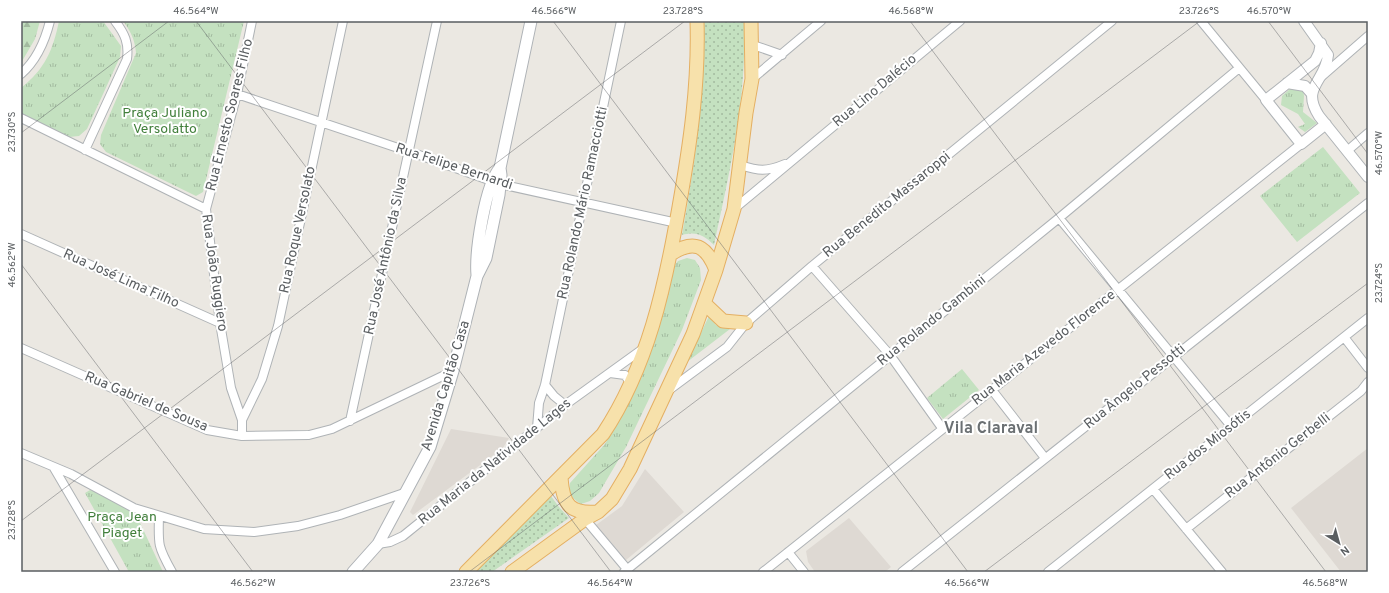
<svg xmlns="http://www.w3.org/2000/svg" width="1389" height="593" font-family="Overpass,sans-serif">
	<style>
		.education { fill: #ded9d3 }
		.grass { fill: url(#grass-dots) }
		.forest { fill: url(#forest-firs) }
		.park { fill: url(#park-tufts) }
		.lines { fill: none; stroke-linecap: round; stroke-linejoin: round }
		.minor-casing { stroke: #afb3b6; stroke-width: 10 }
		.tertiary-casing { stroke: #afb3b6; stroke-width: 12 }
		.secondary-casing { stroke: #aeb2b6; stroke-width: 13 }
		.primary-casing { stroke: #e4af62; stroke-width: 15 }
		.minor { stroke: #fff; stroke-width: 8 }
		.tertiary { stroke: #fff; stroke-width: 10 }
		.secondary { stroke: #fff; stroke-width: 11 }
		.primary { stroke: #f7e1ab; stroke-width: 13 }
		.ticks { fill: none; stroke: #5a5e61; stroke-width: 1; stroke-opacity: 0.45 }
		.labels { text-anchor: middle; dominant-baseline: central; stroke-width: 4; stroke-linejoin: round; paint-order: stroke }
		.street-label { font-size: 14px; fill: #5a5e61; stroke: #fff }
		.park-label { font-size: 14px; fill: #417f3b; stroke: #fff }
		.quarter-label { font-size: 16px; font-weight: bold; fill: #6b7073; stroke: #fff }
		.neatline { fill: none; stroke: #5a5e61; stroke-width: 1.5 }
		.ticks-label { font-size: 10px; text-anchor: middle; fill: #5a5e61 }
	</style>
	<defs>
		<pattern id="grass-dots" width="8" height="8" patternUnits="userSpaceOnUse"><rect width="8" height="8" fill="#c4e1c0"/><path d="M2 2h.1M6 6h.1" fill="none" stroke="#a2ba9f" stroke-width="1.8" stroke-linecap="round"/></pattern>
		<pattern id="forest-firs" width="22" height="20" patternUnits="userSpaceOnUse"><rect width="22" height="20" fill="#c4e1c0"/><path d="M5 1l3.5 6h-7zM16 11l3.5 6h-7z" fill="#a2ba9f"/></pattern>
		<pattern id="park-tufts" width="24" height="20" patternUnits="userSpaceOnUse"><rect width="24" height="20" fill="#c4e1c0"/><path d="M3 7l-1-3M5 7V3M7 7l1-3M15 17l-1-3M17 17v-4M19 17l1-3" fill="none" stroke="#a2ba9f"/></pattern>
	</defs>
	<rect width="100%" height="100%" fill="#ebe8e2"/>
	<path class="education" d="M451 429 509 438 503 448 413 515 410 512Z
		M1368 448V572H1341L1291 508Z
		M645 469 684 512 626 560 596 525 622 506Z
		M849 518 891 567 885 572H815L808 562 806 551Z"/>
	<path class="grass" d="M704 21H744C747 99 730 170 714 245 704 235 696 231 682 235 695 164 705 94 704 21Z
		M551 496 559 507 569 518 492 572H472Z"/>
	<path class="forest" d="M21 21H40L35 39 21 63Z"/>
	<path class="park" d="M59 21H103L121 46 120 57 87 129 79 136 69 137 21 113V88C45 69 53 50 59 21Z
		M123 21H244L203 192 196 196 106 152 100 144 101 135 136 53C135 40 131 32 123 21Z
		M1291 88 1303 89 1304 96 1303 112 1317 123 1305 132 1298 127 1305 124 1298 114 1281 105 1282 96Z
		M1323 147 1360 193 1297 242 1260 196Z
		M687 258 695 260 700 268 701 280 682 330 626 447 599 493 590 501 581 504C572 498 568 494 570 483L605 444 631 398 648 355 673 267 678 261Z
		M709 316 716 325 730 329 687 362Z
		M962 369 979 390 943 419 927 398Z
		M90 490 97 492 135 512 163 572H129L85 493Z"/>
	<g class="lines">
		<defs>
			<path id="minor" d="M1201 21 1266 100
				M753 45 782 55
				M21 74C37 60 45 41 50 21
				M1321 77 1368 36
				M752 79 821 21
				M237 94 422 156 500 184 677 223
				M21 118 206 209
				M85 150 127 59C129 43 125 34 115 21
				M1347 151 1368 133
				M740 165C759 171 766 172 785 164
				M734 209 960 21
				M1059 218 1231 426
				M21 234 220 323
				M812 266 890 355 942 428
				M1344 337 1368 368
				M21 348 207 430 242 436 309 435 332 429 453 371
				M610 373 625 375 631 384
				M545 385 554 396 565 405
				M669 390 727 347 746 323 812 266 1112 21
				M992 390 1045 458
				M242 420 231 388 220 323 206 209 237 94 252 21
				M350 421 437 21
				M537 428 539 403 545 385 621 21
				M242 436V420L262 379 278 326 343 21
				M21 453 71 474 134 508 204 529 254 532 298 526 340 515 404 493
				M54 468 115 572
				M1153 489 1222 572
				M159 516C158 545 158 547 172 572
				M585 519 627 569
				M1186 529 1361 391 1368 382
				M378 544 390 542 403 536 565 405 644 348
				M788 552 804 572
				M624 572 1059 218 1238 69
				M763 572 1301 144
				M902 572 1368 203
				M1048 572 1368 318"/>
			<path id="tertiary" d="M1304 21 1328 55C1326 81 1300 87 1319 116L1368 177
				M1321 43 1319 53 1315 61 1266 100 1301 144 1326 124
				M1287 83 1305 86 1312 94"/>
			<path id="secondary" d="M477 275C475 252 485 185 500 168
				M353 572 378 544 430 447 453 371 477 276 486 258 499 195 501 175 500 168 531 21"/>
			<path id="primary" d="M671 254C694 239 706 245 716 270
				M705 304 723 321 746 323
				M561 478C563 505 570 514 597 512
				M466 572 603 434C648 366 665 287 679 207 690 145 699 84 697 21
				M512 572 585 519 598 512 612 499 630 469 693 334 716 270 734 209 746 113 752 79 751 21"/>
		</defs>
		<use href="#minor" class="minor-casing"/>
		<use href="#tertiary" class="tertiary-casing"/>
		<use href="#secondary" class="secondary-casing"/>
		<use href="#primary" class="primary-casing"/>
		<use href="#minor" class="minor"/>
		<use href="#tertiary" class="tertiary"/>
		<use href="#secondary" class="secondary"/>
		<use href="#primary" class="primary"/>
	</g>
	<path class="ticks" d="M196 21 611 572M553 21 968 572M910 21 1326 572M1268 21 1368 154M21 133 169 21M21 264 253 572M21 521 685 21M469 572 1200 21M984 572 1368 283"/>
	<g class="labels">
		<g class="street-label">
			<text transform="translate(875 91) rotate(-40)">Rua Lino Dalécio</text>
			<text transform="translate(230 115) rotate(-76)">Rua Ernesto Soares Filho</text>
			<text transform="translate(454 167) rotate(18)">Rua Felipe Bernardi</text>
			<text transform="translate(583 203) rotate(-78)">Rua Rolando Mário Ramacciotti</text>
			<text transform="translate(887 205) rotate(-39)">Rua Benedito Massaroppi</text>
			<text transform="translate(298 230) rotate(-78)">Rua Roque Versolato</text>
			<text transform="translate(386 256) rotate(-78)">Rua José Antônio da Silva</text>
			<text transform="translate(214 273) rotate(82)">Rua João Ruggiero</text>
			<text transform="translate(121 279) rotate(24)">Rua José Lima Filho</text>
			<text transform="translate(932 321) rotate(-39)">Rua Rolando Gambini</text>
			<text transform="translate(1044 348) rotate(-38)">Rua Maria Azevedo Florence</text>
			<text transform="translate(446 386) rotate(-73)">Avenida Capitão Casa</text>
			<text transform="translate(1135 387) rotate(-39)">Rua Ângelo Pessotti</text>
			<text transform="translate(146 402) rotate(23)">Rua Gabriel de Sousa</text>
			<text transform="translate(1208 445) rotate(-38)">Rua dos Miosótis</text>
			<text transform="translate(1278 456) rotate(-38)">Rua Antônio Gerbelli</text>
			<text transform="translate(495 462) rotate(-39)">Rua Maria da Natividade Lages</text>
		</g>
		<g class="park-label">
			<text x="165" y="113">Praça Juliano<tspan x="165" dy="16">Versolatto</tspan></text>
			<text x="122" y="517">Praça Jean<tspan x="122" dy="16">Piaget</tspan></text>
		</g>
		<g class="quarter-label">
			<text x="991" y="429">Vila Claraval</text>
		</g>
	</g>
	<rect width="1389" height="593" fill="none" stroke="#ffffff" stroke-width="44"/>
	<g transform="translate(1339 543) rotate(143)" stroke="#ffffff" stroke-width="3" paint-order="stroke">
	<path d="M0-3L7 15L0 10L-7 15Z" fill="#5a5e61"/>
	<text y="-6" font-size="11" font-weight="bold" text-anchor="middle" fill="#5a5e61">N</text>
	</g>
	<rect x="22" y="22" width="1345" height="549" class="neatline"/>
	<g class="ticks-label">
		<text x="196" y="14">46.564°W</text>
		<text x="554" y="14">46.566°W</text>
		<text x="683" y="14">23.728°S</text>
		<text x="911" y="14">46.568°W</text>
		<text x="1199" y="14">23.726°S</text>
		<text x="1269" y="14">46.570°W</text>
		<text transform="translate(11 132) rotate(-90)" y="4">23.730°S</text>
		<text transform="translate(1378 153) rotate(-90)" y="4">46.570°W</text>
		<text transform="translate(11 265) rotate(-90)" y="4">46.562°W</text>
		<text transform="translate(1378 283) rotate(-90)" y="4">23.724°S</text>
		<text transform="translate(11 520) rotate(-90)" y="4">23.728°S</text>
		<text x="253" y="586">46.562°W</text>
		<text x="470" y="586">23.726°S</text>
		<text x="610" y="586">46.564°W</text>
		<text x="967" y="586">46.566°W</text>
		<text x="1325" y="586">46.568°W</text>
	</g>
</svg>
